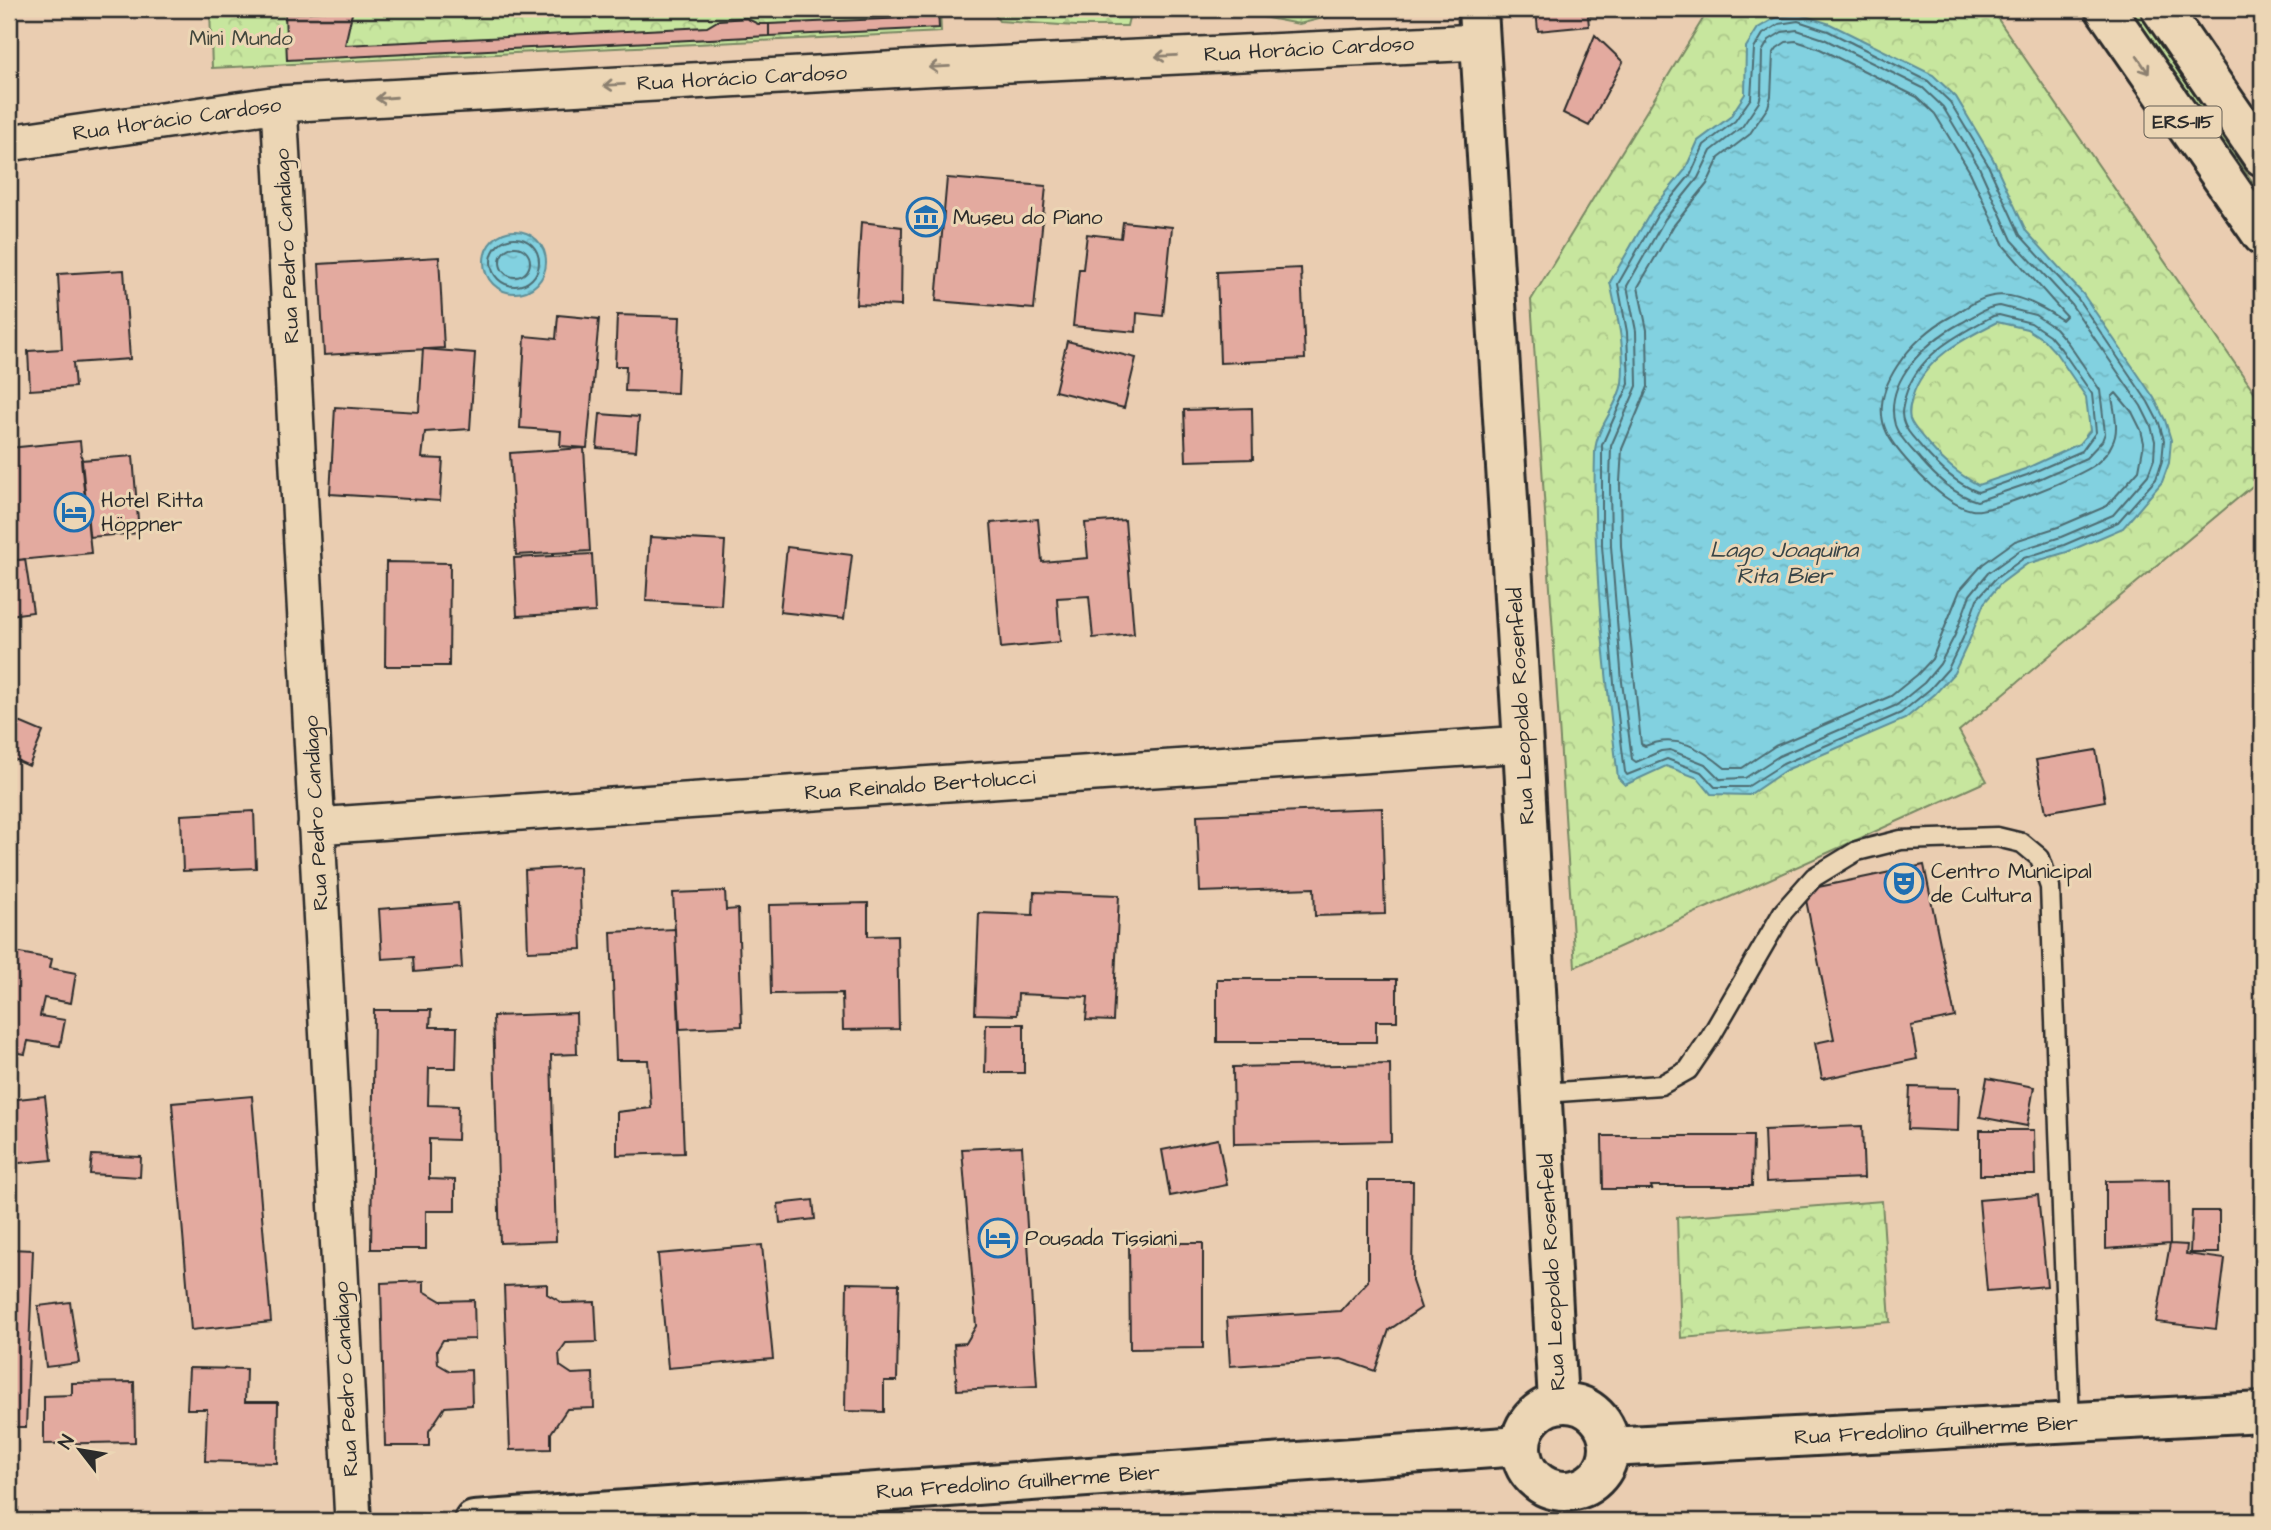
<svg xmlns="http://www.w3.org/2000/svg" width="2271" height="1530" font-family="'Architects Daughter',sans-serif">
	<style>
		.grass { fill: #c7e69e; stroke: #798864; stroke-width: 2 }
		.forest { fill: url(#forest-firs); stroke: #798864; stroke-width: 2 }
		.park { fill: url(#park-crowns); stroke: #798864; stroke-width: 2 }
		.water { fill: url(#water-ripples); stroke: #5f8f98; stroke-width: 2; fill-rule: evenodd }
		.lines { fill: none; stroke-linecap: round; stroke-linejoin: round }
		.shore { stroke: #4e6d73; stroke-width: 2 }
		.building { fill: #e3aa9f; stroke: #2b2b2b; stroke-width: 2 }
		.service-casing { stroke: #2b2b2b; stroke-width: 23 }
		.minor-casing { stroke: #2b2b2b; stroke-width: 40 }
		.tertiary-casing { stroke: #2b2b2b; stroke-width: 44 }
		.primary-casing { stroke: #2b2b2b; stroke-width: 44 }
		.service { stroke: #ecd6b5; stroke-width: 18 }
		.minor { stroke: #ecd6b5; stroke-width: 35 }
		.tertiary { stroke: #ecd6b5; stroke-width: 38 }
		.primary { stroke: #ecd6b5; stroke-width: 38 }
		.oneway { stroke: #8c8070 }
		.labels { text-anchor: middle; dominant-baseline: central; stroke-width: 6; stroke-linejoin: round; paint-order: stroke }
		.shield { fill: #ecd6b5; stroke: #655e54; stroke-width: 2 }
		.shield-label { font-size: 19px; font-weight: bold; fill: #2b2b2b }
		.park-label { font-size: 21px; fill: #42473c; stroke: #ecd6b5 }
		.street-label { font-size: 21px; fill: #2b2b2b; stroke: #ecd6b5 }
		.poi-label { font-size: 21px; fill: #2b2b2b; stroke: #ecd6b5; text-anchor: start }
		.water-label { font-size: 23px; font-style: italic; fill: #384446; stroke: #ecd6b5 }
	</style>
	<defs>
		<pattern id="forest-firs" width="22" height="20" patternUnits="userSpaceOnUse" patternTransform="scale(1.75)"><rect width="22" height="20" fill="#c7e69e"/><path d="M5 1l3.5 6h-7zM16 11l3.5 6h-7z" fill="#abc588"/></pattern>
		<pattern id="park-crowns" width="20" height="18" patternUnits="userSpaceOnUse" patternTransform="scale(1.75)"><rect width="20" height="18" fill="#c7e69e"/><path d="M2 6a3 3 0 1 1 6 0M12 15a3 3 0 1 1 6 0" fill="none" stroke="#abc588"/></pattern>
		<pattern id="water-ripples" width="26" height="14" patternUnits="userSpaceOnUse" patternTransform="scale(1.75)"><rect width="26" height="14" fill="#82d1e0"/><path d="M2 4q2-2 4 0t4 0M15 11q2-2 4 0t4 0" fill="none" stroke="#70b4c0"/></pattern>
	</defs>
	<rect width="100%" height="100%" fill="#eacdb1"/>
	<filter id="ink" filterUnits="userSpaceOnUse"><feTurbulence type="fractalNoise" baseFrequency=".0143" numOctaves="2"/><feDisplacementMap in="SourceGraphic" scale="14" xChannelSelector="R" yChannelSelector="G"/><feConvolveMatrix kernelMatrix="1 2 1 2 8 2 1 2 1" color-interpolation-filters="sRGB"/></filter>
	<g filter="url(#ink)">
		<path class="grass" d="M2129 9H2137L2262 196V209Z"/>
		<path class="forest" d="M991 9H1131L1127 26H1076L999 21Z
			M1243 9H1360L1299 24 1247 14Z"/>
		<path class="park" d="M210 9H940L941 32 212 68Z
			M1709 9H1991L2262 403V478L1959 731 1987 781 1575 967 1531 300Z
			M1882 1201 1890 1322 1681 1338 1677 1217Z"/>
		<path class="water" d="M1799 14 1830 24 1933 75 1956 97 1993 159 2026 231 2083 294 2154 398 2165 420 2171 440 2169 463 2162 482 2123 528 2067 552 2027 564 2000 584 1984 603 1969 641 1954 673 1935 694 1905 719 1786 770 1749 795 1711 794 1698 778 1666 766 1625 785 1618 778C1605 670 1592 561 1595 452 1596 427 1618 407 1622 383 1626 350 1617 315 1610 282L1652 210 1685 170 1698 141 1730 117 1745 94 1746 47 1758 28 1777 17ZM1997 322 2027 329 2044 340 2056 353 2086 397 2090 431 2079 444 2025 469 1978 485C1957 473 1945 463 1929 445 1923 437 1913 428 1910 419 1908 411 1910 405 1912 398 1923 359 1963 339 1997 322Z
			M484 262a31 31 0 1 1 62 0a31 31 0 1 1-62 0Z"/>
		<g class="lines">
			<path class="shore" d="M1798 21 1828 31 1928 81 1950 102 1987 163 2020 235 2078 299 2148 402 2159 423 2164 440 2162 461 2156 479 2118 522 2064 545 2024 558 1995 579 1977 599 1963 638 1948 669 1930 689 1901 713 1783 764 1747 787H1715L1701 772 1667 759 1627 775 1625 772 1614 683 1602 546V445L1629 384 1627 332 1618 284 1658 214 1691 174 1704 145 1735 121 1751 98 1754 49 1763 34 1779 24Z
				M1797 30 1824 39 1923 88 1943 107 1979 167 2012 240 2071 304 2141 406 2151 426 2155 441 2154 459 2148 475 2113 515 2061 537 2020 550 1988 573 1970 595 1955 635 1940 664 1924 683 1897 705 1779 756 1745 778 1720 779 1705 764 1670 750 1661 751 1636 762 1632 759 1622 682 1611 546 1610 482 1611 446 1637 386 1636 331 1627 286 1665 219 1698 178 1711 151 1742 127 1759 102 1761 94 1762 52 1769 40 1782 32Z
				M1796 41 1820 49 1917 97 1935 114 1970 172 2004 246 2066 316 2062 320C2044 308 2015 292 1993 296 1978 298 1963 310 1950 317 1914 336 1866 390 1887 433 1894 448 1909 463 1920 475 1934 489 1952 506 1972 510 1989 514 2081 476 2096 464 2102 459 2109 451 2112 444 2120 430 2114 411 2112 397L2116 393 2132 412 2141 430 2144 443 2139 470 2107 506 2058 527 2015 541 1983 564 1960 590 1932 659 1917 675 1891 696 1775 746 1742 768H1725C1701 748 1676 733 1645 746L1641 744 1621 546 1620 482 1622 449 1648 387 1647 330 1638 287 1674 225 1707 184 1719 158 1749 135 1768 107 1771 96 1773 54 1777 48 1786 42Z
				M491 262a24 24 0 1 1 48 0a24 24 0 1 1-48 0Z
				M500 262a15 15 0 1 1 30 0a15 15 0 1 1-30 0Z
				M2000 306 2035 315 2055 328 2068 343 2100 390 2105 433 2102 441 2086 458 2030 483 1977 501C1954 495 1936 477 1921 460 1913 450 1899 438 1895 425 1883 381 1927 341 1961 323 1973 317 1987 306 2000 306Z
				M1999 315 2031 323 2049 335 2061 349 2092 394 2096 432 2082 451 2027 475 1978 492C1955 483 1939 467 1923 449 1917 441 1907 433 1904 423 1900 414 1903 406 1905 397 1917 355 1957 335 1993 316Z"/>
		</g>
		<path class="building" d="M353 9 345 45 707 27 719 20 746 18 758 24H769V36L287 60 285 14Z
			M908 9H938L939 28 769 36V24L906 18 908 17Z
			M1536 9H1618L1619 13 1588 16 1589 26 1538 31Z
			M1595 35 1623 62 1589 126 1563 113Z
			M947 178 1046 186 1034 309 936 301Z
			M861 222 902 227 901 306 856 304Z
			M1123 222 1172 227 1163 316 1137 313 1136 332 1073 326 1079 269H1083L1087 234 1121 238Z
			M439 257 444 348 324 355 319 264Z
			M1301 268 1305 359 1220 363 1217 272Z
			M124 270 130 359 73 363 75 387 30 390 28 351 62 349 58 274Z
			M558 315 599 319 587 448 560 446 561 431 520 428 525 336 556 339Z
			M617 315 680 317 677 393 625 391 626 366H615Z
			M1067 341 1136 358 1124 408 1055 391Z
			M423 349 475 353 470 429 425 432 422 458 443 459 440 501 330 494 335 407 419 412Z
			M1252 408 1253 459 1186 461 1184 410Z
			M600 414 639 417 636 451 597 448Z
			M80 441 91 553 9 561V448Z
			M584 448 590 551 516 555 510 453Z
			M133 456 139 533 89 537 81 460Z
			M1038 519 1042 562 1088 558 1085 523 1125 520 1134 634 1093 638 1089 596 1057 598 1060 642 1001 648 991 523Z
			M650 537 725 541 721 605 646 601Z
			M787 547 852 555 844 619 780 612Z
			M592 554 595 612 517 616 514 558Z
			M25 559 33 612 9 615V561Z
			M386 562 450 563 449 666H385Z
			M12 719 43 732 29 766 9 757V727Z
			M2096 750 2105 801 2046 812 2036 760Z
			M1382 808 1385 914 1315 916 1314 888 1200 892 1197 815Z
			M254 811 256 868 183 871 181 815Z
			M1924 865 1955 1017 1911 1026 1917 1059 1822 1079 1815 1043 1834 1039 1804 890Z
			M579 867 582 949 528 951 525 870Z
			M725 891 726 910 738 909 742 1026 680 1029 673 893Z
			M1034 892 1119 895 1113 1021 1086 1020 1088 997 1018 994 1017 1015 975 1014 979 913 1033 915Z
			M458 903 462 968 414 972 413 957 382 959 379 909Z
			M868 903V936L897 935 899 1029 843 1030 842 993 771 994 769 905Z
			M675 929 684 1153 617 1155V1112L651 1108 648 1060H616L611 932Z
			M9 951 52 959 50 968 76 973 71 1003 44 998 40 1016 65 1020 60 1046 28 1041 25 1054 9 1051Z
			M1217 979H1397V1021H1376V1042H1217Z
			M374 1010H431L430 1027H457L456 1068H429L428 1105 458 1106 457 1140 429 1139V1179L455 1180V1211H426V1249H371Z
			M576 1013 577 1054 551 1055 556 1241 500 1243 493 1016Z
			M986 1024H1024V1073H985Z
			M2255 1053H2262V1117H2255Z
			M1390 1064 1391 1141 1234 1144 1233 1067Z
			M1987 1078 2034 1087 2027 1126 1980 1117Z
			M1910 1087 1959 1088 1958 1131 1908 1129Z
			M45 1096 52 1160 9 1164V1100Z
			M252 1096 271 1322 191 1330 172 1103Z
			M1862 1126 1864 1178 1766 1182 1764 1130Z
			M1980 1130H2034L2035 1175H1980Z
			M1602 1136H1753L1752 1186H1651L1652 1189H1603Z
			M1218 1139 1227 1185 1170 1196 1162 1150Z
			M1022 1146 1037 1386 957 1390 954 1344 966 1343 976 1326 962 1149Z
			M92 1155 141 1157 140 1177 90 1174Z
			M2169 1180 2170 1244 2106 1249V1181Z
			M1368 1181H1413L1412 1281 1421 1308 1389 1330 1375 1371 1341 1359 1230 1366 1227 1318 1341 1311 1368 1281Z
			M2038 1195 2047 1286 1987 1291 1979 1200Z
			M813 1200 815 1219 780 1223 778 1204Z
			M2192 1211H2219V1253H2190Z
			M1129 1243H1203V1348L1130 1349Z
			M2170 1244 2187 1245 2186 1254 2225 1259 2216 1329 2156 1322Z
			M762 1245 773 1359 668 1368 658 1254Z
			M9 1249 33 1250 26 1427H9Z
			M424 1281V1291L441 1301 474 1300 475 1339 443 1340 437 1350 438 1364 450 1371 471 1370 472 1405 445 1407 429 1431V1446H385L381 1283Z
			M847 1283 899 1284 897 1381H884V1412L845 1411Z
			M547 1284V1294L563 1303 595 1302 597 1342 566 1343 559 1353 560 1366 572 1374 593 1373 594 1408 567 1409 551 1433V1449L510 1450 504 1286Z
			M70 1302 79 1363 46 1367 38 1306Z
			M189 1368 246 1369 245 1402H278L277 1463 205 1461 207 1409H187Z
			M134 1382 135 1442 44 1444V1396L72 1395V1383Z
			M1775 1513V1521H1739V1515Z"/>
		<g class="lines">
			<defs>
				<path id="service" d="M1543 1093 1661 1085 1688 1070 1711 1036 1783 912 1814 877 1857 851 1901 840 1997 837 2022 843 2040 858 2050 887 2070 1423"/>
				<path id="minor" d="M279 104 353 1521
					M9 143 279 104 923 68 1479 42
					M316 826 1523 744"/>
				<path id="tertiary" d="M1478 9 1523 744 1558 1403
					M1521 1447a44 44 0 1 1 88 0a44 44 0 1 1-88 0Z
					M1609 1447 2262 1412
					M474 1521 1520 1446"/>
				<path id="primary" d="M2105 9 2262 235
					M2161 9 2262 156"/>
			</defs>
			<use href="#service" class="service-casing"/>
			<use href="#minor" class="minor-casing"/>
			<use href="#tertiary" class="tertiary-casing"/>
			<use href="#primary" class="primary-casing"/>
			<use href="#service" class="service"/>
			<use href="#minor" class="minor"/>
			<use href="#tertiary" class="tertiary"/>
			<use href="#primary" class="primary"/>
		</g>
		<defs><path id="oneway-shaft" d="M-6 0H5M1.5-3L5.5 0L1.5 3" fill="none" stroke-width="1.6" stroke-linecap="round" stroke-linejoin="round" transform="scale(1.75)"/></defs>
		<g class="oneway">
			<use href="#oneway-shaft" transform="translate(1166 56) rotate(177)"/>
			<use href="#oneway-shaft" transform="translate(2143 65) rotate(56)"/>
			<use href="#oneway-shaft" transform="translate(939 67) rotate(177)"/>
			<use href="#oneway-shaft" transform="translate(614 85) rotate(177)"/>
			<use href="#oneway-shaft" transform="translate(386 98) rotate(176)"/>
		</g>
	</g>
	<defs>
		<symbol id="museum-ring" viewBox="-11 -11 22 22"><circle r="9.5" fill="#ecd6b5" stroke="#1f6fb2" stroke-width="1.5"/><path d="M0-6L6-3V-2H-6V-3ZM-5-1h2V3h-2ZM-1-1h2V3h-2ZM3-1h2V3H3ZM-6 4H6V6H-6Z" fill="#1f6fb2"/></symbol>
		<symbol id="hotel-ring" viewBox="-11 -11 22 22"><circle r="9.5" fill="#ecd6b5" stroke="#1f6fb2" stroke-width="1.5"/><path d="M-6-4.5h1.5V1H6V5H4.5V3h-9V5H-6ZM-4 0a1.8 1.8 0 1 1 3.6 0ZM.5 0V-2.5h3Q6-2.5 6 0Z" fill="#1f6fb2"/></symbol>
		<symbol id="theatre-ring" viewBox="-11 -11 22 22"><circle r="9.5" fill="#ecd6b5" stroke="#1f6fb2" stroke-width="1.5"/><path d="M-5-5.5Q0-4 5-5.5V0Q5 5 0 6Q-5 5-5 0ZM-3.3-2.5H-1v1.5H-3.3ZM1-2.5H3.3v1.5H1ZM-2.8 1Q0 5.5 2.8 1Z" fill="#1f6fb2"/></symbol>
	</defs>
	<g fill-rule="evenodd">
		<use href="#museum-ring" x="904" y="195" width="44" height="44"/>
		<use href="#hotel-ring" x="52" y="490" width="44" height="44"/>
		<use href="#theatre-ring" x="1882" y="861" width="44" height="44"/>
		<use href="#hotel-ring" x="976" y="1216" width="44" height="44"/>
	</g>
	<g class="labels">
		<rect class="shield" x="2144.5" y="106.5" width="77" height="31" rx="5"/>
		<g class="shield-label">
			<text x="2183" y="122">ERS-115</text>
		</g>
		<g class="park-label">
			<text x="241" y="38">Mini Mundo</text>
		</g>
		<g class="street-label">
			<text transform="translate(1309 49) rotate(-3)">Rua Horácio Cardoso</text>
			<text transform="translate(742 78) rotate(-3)">Rua Horácio Cardoso</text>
			<text transform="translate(177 119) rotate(-8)">Rua Horácio Cardoso</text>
			<text transform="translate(287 246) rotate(-93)">Rua Pedro Candiago</text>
			<text transform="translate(1521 706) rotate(-93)">Rua Leopoldo Rosenfeld</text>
			<text transform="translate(920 785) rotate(-4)">Rua Reinaldo Bertolucci</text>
			<text transform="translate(316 813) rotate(-93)">Rua Pedro Candiago</text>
			<text transform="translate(1552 1272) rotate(-93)">Rua Leopoldo Rosenfeld</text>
			<text transform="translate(346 1379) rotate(-93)">Rua Pedro Candiago</text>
			<text transform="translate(1936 1430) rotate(-3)">Rua Fredolino Guilherme Bier</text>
			<text transform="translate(1018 1482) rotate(-4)">Rua Fredolino Guilherme Bier</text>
		</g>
		<g class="poi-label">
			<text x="953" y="217">Museu do Piano</text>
			<text x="101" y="500">Hotel Ritta<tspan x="101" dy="24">Höppner</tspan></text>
			<text x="1931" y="871">Centro Municipal<tspan x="1931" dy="24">de Cultura</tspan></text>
			<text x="1025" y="1238">Pousada Tissiani</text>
		</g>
		<g class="water-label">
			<text x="1784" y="550">Lago Joaquina<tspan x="1784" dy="26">Rita Bier</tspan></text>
		</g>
	</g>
	<rect width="2271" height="1530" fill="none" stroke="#ecd6b5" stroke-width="35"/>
	<rect x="18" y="18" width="2236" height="1495" fill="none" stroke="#2b2b2b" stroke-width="2.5" filter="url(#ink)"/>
	<g transform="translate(80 1450) rotate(301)" stroke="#ecd6b5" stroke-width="5" paint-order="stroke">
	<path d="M0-5L12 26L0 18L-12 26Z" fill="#2b2b2b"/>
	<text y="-10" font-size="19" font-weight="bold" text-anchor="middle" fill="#2b2b2b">N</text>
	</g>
</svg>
